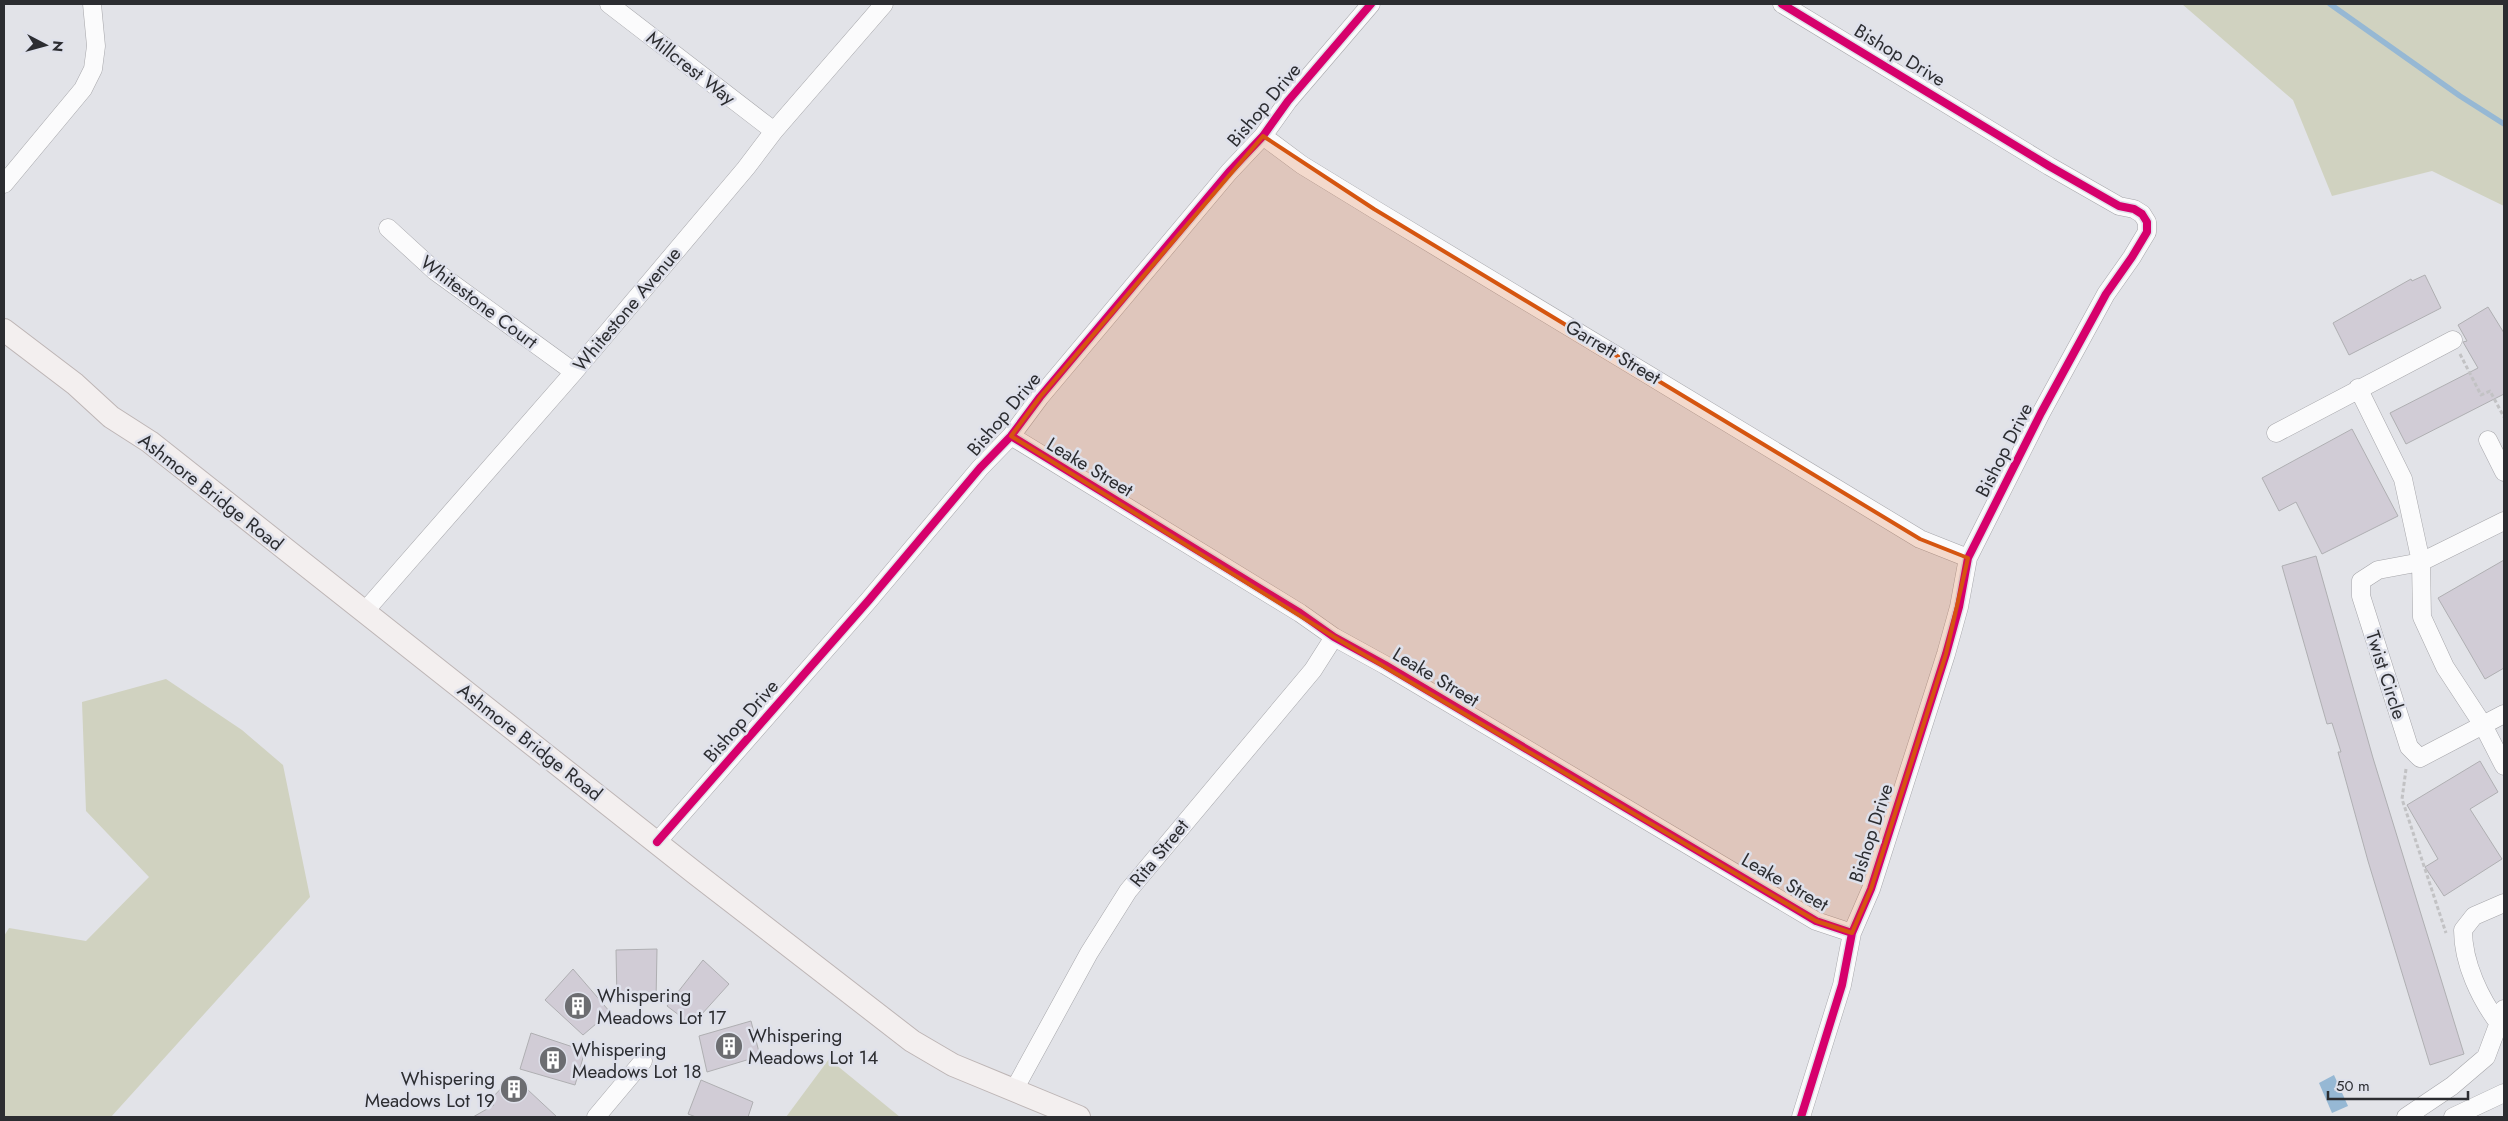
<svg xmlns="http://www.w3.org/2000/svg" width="2508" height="1121" font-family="Jost,sans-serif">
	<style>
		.green { fill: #d0d2c0 }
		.water { fill: #96b8d4 }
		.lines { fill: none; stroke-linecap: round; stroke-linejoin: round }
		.stream { stroke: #96b8d4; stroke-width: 5.5 }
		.building { fill: #d1ccd6; stroke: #afafb2 }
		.minor-casing { stroke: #a6a6aa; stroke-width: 19 }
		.major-casing { stroke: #bdb5b5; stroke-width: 24 }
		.path { stroke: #c2c2c4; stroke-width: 3; stroke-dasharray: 4 2.5; stroke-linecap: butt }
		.minor { stroke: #fbfbfc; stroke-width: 18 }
		.major { stroke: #f3efef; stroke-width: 22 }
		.cycleway-casing { stroke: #dfe1eb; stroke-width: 11 }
		.cycleway { stroke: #d6006c; stroke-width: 8 }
		.marked { fill: #d55510; fill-opacity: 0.2; stroke: #d55510; stroke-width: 4; stroke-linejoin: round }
		.labels { text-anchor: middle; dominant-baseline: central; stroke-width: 5; stroke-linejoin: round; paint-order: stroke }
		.street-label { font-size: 19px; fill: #2c2d31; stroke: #dfe1eb }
		.poi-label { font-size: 19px; fill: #2c2d31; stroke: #dfe1eb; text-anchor: start }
	</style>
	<rect width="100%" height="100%" fill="#e2e3e8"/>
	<path class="green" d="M2182 4H2504V206L2432 171 2332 196 2293 100Z
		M166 679 242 730 283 765 310 897 111 1117H4V936L9 928 86 941 149 877 86 811 82 702Z
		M829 1059 900 1117H786Z"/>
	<path class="water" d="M2334 1075 2348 1106 2332 1113 2319 1083Z"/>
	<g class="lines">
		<path class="stream" d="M2330 4 2460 96 2504 124"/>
	</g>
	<path class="building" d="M2425 275 2441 308 2349 355 2333 323 2411 279 2412 281Z
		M2488 307 2504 333V394L2406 444 2390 413 2478 368 2463 342 2467 341 2458 325Z
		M2352 429 2398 516 2322 554 2296 502 2279 511 2262 478Z
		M2316 556 2373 758 2464 1054 2430 1065 2368 861 2338 752H2341L2332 723 2327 724 2282 566Z
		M2504 560V668L2485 679 2438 598Z
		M2480 761 2498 792 2470 809 2502 859 2444 896 2425 867 2438 859 2407 805Z
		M657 949 656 1001H617L616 950Z
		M703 960 729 984 692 1025 667 1006Z
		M573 969 610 1012 583 1035 545 1000Z
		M751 1021 760 1056 707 1072 699 1036Z
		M531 1033 585 1051 575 1085 520 1069Z
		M513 1076 557 1117H473L494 1105 489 1101Z
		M701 1080 753 1102 748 1117H696L688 1114Z"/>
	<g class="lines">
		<defs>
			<path id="minor" d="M609 4 774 131
				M1782 4 2049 166 2119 206 2134 209 2142 214 2147 222V232L2132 257 2106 294 2041 413 1968 558 1959 607 1946 654 1871 889 1852 933 1842 985 1801 1117
				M1263 136 1302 165 1374 209 1920 539 1968 558
				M4 184 83 89 93 69 96 46 92 4
				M388 228 435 271 574 372
				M2358 388 2403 479 2421 562 2422 617 2445 667 2483 725 2504 766
				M2276 433 2453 340
				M1011 436 1300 613 1334 637 1385 665 1816 921 1852 933
				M2488 440 2504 472
				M2504 521 2421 562 2378 570 2361 581V596L2409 747 2420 758 2504 714
				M365 611 574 372 746 168 774 131 884 4
				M657 842 869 600 980 468 1011 436 1040 397 1229 172 1263 136 1288 101 1371 4
				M2500 1025C2480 999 2463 963 2463 930L2474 916 2504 903
				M1014 1090 1089 953 1128 891 1313 670 1334 637
				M596 1117 643 1061
				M2406 1117 2452 1086 2486 1057 2504 1009
				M2453 1117 2504 1093"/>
			<path id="major" d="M4 330 75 384 111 417 150 442 695 873 912 1041 953 1065 1079 1117"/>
		</defs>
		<use href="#minor" class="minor-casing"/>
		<use href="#major" class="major-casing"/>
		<path class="path" d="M2460 354 2481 395 2490 391 2504 417
			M2406 769 2402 799 2446 933"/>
		<use href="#minor" class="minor"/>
		<use href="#major" class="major"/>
		<defs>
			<path id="cycleway" d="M1782 4 2049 166 2119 206 2134 209 2142 214 2147 222V232L2132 257 2106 294 2041 413 1968 558 1959 607 1946 654 1871 889 1852 933 1842 985 1801 1117
				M1011 436 1300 613 1334 637 1385 665 1816 921 1852 933
				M657 842 869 600 980 468 1011 436 1040 397 1229 172 1263 136 1288 101 1371 4"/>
		</defs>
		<use href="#cycleway" class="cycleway-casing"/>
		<use href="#cycleway" class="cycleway"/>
	</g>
	<path class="marked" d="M1263 136 1374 209 1920 539 1968 558 1946 654 1871 889 1852 933 1816 921 1334 637 1011 436 1040 397Z"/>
	<defs>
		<symbol id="building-disc" viewBox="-11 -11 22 22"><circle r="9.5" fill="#6c6d71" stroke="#dfe1eb"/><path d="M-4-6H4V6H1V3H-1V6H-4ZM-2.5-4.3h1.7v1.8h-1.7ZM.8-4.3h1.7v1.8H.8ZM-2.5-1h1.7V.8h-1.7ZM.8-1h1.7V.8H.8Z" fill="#fff"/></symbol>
	</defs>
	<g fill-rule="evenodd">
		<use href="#building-disc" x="562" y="990" width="32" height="32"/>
		<use href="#building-disc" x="713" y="1030" width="32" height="32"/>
		<use href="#building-disc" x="537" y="1044" width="32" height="32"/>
		<use href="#building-disc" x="498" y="1073" width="32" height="32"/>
	</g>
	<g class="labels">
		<g class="street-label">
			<text transform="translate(1900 55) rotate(31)">Bishop Drive</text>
			<text transform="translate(691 68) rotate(38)">Millcrest Way</text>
			<text transform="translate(1264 105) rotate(-50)">Bishop Drive</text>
			<text transform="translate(479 302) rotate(37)">Whitestone Court</text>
			<text transform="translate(627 309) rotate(-50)">Whitestone Avenue</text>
			<text transform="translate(1613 352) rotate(31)">Garrett Street</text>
			<text transform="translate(1004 414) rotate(-50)">Bishop Drive</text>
			<text transform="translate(2004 450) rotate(-63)">Bishop Drive</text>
			<text transform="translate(1090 467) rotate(31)">Leake Street</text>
			<text transform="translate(211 492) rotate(38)">Ashmore Bridge Road</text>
			<text transform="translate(2386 675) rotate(72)">Twist Circle</text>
			<text transform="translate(1436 677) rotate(31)">Leake Street</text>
			<text transform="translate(741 721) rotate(-49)">Bishop Drive</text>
			<text transform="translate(530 742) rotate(38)">Ashmore Bridge Road</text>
			<text transform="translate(1871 833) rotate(-72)">Bishop Drive</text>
			<text transform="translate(1159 853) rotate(-51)">Rita Street</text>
			<text transform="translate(1785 882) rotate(30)">Leake Street</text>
		</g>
		<g class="poi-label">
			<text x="597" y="995">Whispering<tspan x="597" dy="22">Meadows Lot 17</tspan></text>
			<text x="748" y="1035">Whispering<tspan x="748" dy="22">Meadows Lot 14</tspan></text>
			<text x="572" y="1049">Whispering<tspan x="572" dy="22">Meadows Lot 18</tspan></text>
			<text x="495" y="1078" text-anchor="end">Whispering<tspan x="495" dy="22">Meadows Lot 19</tspan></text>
		</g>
	</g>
	<rect width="2508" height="1121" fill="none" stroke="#2c2d31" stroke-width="10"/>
	<g transform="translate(45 45) rotate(96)" stroke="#dfe1eb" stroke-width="4" paint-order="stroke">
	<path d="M0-4L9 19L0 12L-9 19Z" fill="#2c2d31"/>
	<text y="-8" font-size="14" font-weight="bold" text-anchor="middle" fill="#2c2d31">N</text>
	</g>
	<path d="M2328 1091v8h140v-8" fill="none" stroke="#2c2d31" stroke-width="2.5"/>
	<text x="2336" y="1091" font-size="15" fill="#2c2d31" stroke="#dfe1eb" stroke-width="4" paint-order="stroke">50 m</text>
</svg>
